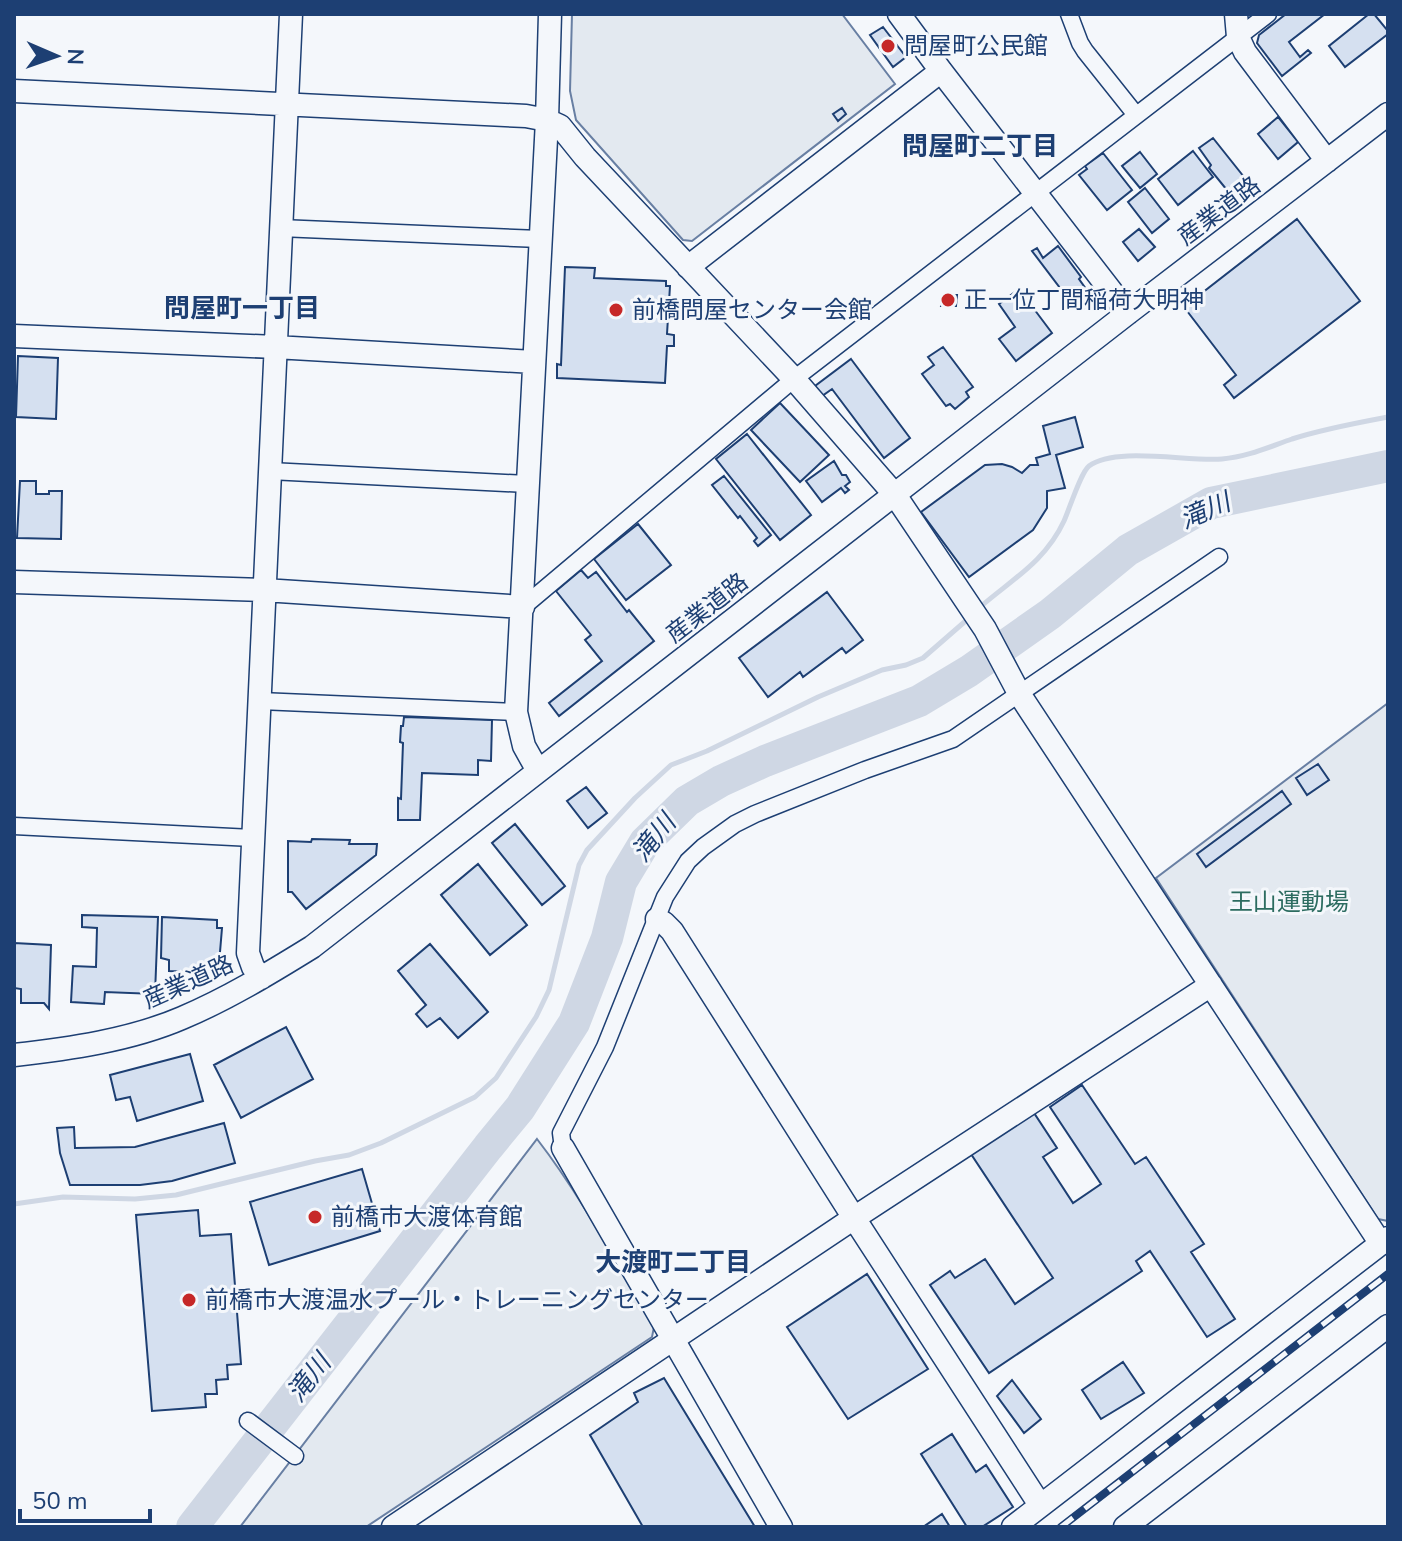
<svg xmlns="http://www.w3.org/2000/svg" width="1402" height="1541" font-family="'Nunito Sans','Noto Sans JP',sans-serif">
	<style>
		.green { fill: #e3e9f0; stroke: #687fa3; stroke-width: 2 }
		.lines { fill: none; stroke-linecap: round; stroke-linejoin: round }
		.stream { stroke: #cfd7e4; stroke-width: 5 }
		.river { stroke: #cfd7e4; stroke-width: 32 }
		.building { fill: #d5e0f0; stroke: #1d3f73; stroke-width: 2 }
		.street-casing { stroke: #1d3f73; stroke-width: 19 }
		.secondary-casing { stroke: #1d3f73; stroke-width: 25 }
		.street { stroke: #f4f7fb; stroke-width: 16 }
		.secondary { stroke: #f4f7fb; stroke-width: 22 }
		.rail-casing { stroke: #1d3f73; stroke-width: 8 }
		.rail { stroke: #f4f7fb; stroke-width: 5; stroke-dasharray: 15; stroke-linecap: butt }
		.poi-dot { fill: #c62828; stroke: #f4f7fb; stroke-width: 3 }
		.labels { text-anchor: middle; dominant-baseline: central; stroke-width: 6; stroke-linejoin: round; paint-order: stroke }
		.poi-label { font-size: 24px; fill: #1d3f73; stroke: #f4f7fb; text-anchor: start }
		.street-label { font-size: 24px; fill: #1d3f73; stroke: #f4f7fb }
		.park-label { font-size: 24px; fill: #2c6c60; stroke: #f4f7fb }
		.neighbourhood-label { font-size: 26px; font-weight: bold; fill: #1d3f73; stroke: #f4f7fb }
		.water-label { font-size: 26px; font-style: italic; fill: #1d3f73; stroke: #f4f7fb }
	</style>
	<rect width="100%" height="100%" fill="#f4f7fb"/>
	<path class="green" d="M572 14H842L895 84 692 241 683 240 576 120 570 91Z
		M1388 703V1221L1378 1219 1156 878Z
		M537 1139C582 1197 616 1263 654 1327L652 1337 366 1527H240Z"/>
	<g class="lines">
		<path class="stream" d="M979 608C1011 580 1045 562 1064 521 1069 510 1081 472 1089 466 1116 446 1188 462 1222 459 1247 457 1269 447 1292 439 1323 429 1356 423 1388 417
			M14 1204 63 1197 135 1199 176 1195 315 1161 349 1155 381 1143 475 1097 496 1078 536 1017 549 990 579 865 587 850 635 798 671 765 707 751 818 697 882 670 906 665 923 658 969 618"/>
		<path class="river" d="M192 1527 488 1147 520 1108 574 1023 607 938 621 882 645 842 687 801 721 781 765 761 919 701 969 671 1050 614 1128 550 1211 503 1388 466"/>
	</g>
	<path class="building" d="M1286 14H1325L1289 42 1300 57 1308 50 1311 53 1282 76 1257 43 1259 35Z
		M1369 14H1374L1388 31V34L1345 67 1329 46Z
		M883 27 906 57 893 67 870 35Z
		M842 108 846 114 838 121 833 114Z
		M1278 117 1298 142 1278 159 1258 134Z
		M1213 138 1248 182 1231 195 1209 168 1211 165 1199 148Z
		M1193 151 1213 177 1178 205 1158 179Z
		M1140 152 1157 174 1140 188 1122 166Z
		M1103 153 1132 190 1107 210 1079 175 1087 169 1085 166Z
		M1145 188 1169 219 1152 233 1128 202Z
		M1297 219 1360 301 1234 398 1224 385 1236 375 1184 307Z
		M1139 229 1155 247 1138 261 1123 242Z
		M1058 246 1081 277 1079 279 1091 296 1087 298 1091 303 1083 309 1081 305 1076 309 1032 251 1037 248 1043 258Z
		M565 267 595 268 594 278 666 281V286H670L667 334 674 335V346H667L665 383 557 378V364L561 365Z
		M1019 289 1052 333 1016 361 999 339 1015 327 999 304Z
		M942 295H957L956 306H941Z
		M943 347 973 387 966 392 969 397 955 409 950 404 946 406 922 374 934 365 928 357Z
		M18 356 58 358 56 419 16 417Z
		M851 359 910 438 884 458 832 389 822 396 815 386Z
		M780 403 829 455 800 482 751 430Z
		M1075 417 1083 447 1056 455 1065 488 1047 491V508L1033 530 969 577 921 512 985 465 1002 464 1012 467 1022 473 1030 465H1038L1036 458 1050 454 1043 426Z
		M747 434 811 515 780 540 716 459Z
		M834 461 842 475H846L850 482 845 486 849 490 845 493 841 488 822 502 806 481Z
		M724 476 771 535 758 546 754 541 757 538 740 516 738 518 712 485Z
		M20 481H36V494H49V491H62L61 539 17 538Z
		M638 524 671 565 626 600 594 559Z
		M581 570 588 578 596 572 627 612 629 610 654 641 559 716 549 703 602 661 585 640 591 635 556 591Z
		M827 592 863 640 846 653 842 648 803 677 800 672 768 697 739 658Z
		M404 717 492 720 491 761 478 760V775L422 773 420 820H398V798L401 799 403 743 400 742 401 726H403Z
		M1318 764 1329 780 1307 795 1296 778Z
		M586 787 607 813 588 828 567 801Z
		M1282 791 1291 804 1206 867 1197 854Z
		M515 824 565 886 542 905 492 843Z
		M312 839 350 840 349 844H377L376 855 306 909 292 892H288V841L311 842Z
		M478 864 527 925 490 955 441 895Z
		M82 915 158 917 155 994 105 992 104 1004 71 1002 73 966 96 967 97 928 82 927Z
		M162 917 217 920V928H222L219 964 214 973 169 971V960L161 958Z
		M14 943 51 945 49 1009 44 1003H21V989L14 988Z
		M430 944 488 1012 458 1038 440 1018 427 1027 416 1014 426 1005 398 971Z
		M286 1027 313 1079 241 1118 214 1065Z
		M190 1054 203 1101 137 1121 130 1097 116 1100 110 1075Z
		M1082 1085 1135 1164 1146 1157 1204 1244 1191 1252 1235 1319 1207 1337 1150 1251 1136 1261 1142 1271 989 1373 930 1285 950 1271 955 1278 985 1259 1015 1304 1053 1278 971 1154 1034 1113 1057 1148 1043 1157 1073 1203 1101 1184 1050 1107Z
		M224 1123 235 1163 172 1181 140 1185H70L60 1153 57 1128 74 1127 75 1148 135 1147Z
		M362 1169 380 1231 269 1265 250 1202Z
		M198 1210 200 1236 231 1234 241 1364 227 1365 228 1379 216 1380 217 1394H205L206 1407 152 1411 136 1215Z
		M867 1274 928 1369 848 1419 787 1327Z
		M1123 1362 1144 1393 1101 1419 1082 1390Z
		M664 1378 755 1527H643L590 1435 638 1402 634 1393Z
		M1012 1380 1041 1419 1024 1433 997 1396Z
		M952 1434 976 1472 986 1465 1013 1507 982 1527H967L921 1454Z
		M942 1514 950 1527H923Z"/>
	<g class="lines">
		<defs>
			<path id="street" d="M1069 14 1080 43 1085 51 1136 115
				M280 228 540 239
				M270 471 527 484
				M523 607 794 379 1268 14
				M260 701 516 712
				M14 826 252 838
				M563 1148 561 1133 605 1047 665 897 688 861 703 847 735 824 755 814 865 770 953 739 1219 557
				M248 1421 295 1456"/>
			<path id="secondary" d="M899 14 941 71 1128 313
				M1236 14 1238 37 1245 52 1327 161
				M14 91 526 116 547 120 560 126 585 157 794 379 895 495 985 629 1020 695 1381 1244
				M688 267 941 71
				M14 336 275 347 534 362
				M14 582 264 590 523 607
				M538 771 524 746 516 712 547 120 550 14
				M657 919 664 923 672 931 854 1218 1040 1505
				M261 978 253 967 248 953 291 14
				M14 1055C69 1049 131 1040 182 1018 227 999 270 973 312 947L1128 313 1388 114
				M563 1148 781 1527
				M393 1527 854 1218 1211 985
				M1013 1527 1388 1238
				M1125 1527 1388 1326"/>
		</defs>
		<use href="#street" class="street-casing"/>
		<use href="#secondary" class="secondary-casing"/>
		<use href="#street" class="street"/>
		<use href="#secondary" class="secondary"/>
		<defs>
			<path id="rail" d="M1061 1527 1388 1274"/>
		</defs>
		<use href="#rail" class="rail-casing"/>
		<use href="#rail" class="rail"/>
	</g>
	<g class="poi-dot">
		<circle cx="888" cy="46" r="8"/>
		<circle cx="948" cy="300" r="8"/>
		<circle cx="616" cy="310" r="8"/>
		<circle cx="315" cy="1217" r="8"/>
		<circle cx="189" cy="1300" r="8"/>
	</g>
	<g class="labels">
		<g class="poi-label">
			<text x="904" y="46">問屋町公民館</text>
			<text x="964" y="300">正一位丁間稲荷大明神</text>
			<text x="632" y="310">前橋問屋センター会館</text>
			<text x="331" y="1217">前橋市大渡体育館</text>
			<text x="205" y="1300">前橋市大渡温水プール・トレーニングセンター</text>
		</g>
		<g class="street-label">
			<text transform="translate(1219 211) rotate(-37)">産業道路</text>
			<text transform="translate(707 608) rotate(-38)">産業道路</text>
			<text transform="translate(188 982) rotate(-24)">産業道路</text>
		</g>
		<g class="park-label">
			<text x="1289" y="902">王山運動場</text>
		</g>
		<g class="neighbourhood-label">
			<text x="980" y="146">問屋町二丁目</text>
			<text x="242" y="308">問屋町一丁目</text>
			<text x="673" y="1262">大渡町二丁目</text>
		</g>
		<g class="water-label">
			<text transform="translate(1205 511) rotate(-23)">滝川</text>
			<text transform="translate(654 838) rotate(-51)">滝川</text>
			<text transform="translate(309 1378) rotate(-52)">滝川</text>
		</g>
	</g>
	<rect width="1402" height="1541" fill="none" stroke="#1d3f73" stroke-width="32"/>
	<g transform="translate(56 56) rotate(92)" stroke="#f4f7fb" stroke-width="6" paint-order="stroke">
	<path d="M0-6L14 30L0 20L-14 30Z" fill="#1d3f73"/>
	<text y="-12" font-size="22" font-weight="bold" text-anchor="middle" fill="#1d3f73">N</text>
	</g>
	<path d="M20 1509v12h130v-12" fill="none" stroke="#1d3f73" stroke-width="4"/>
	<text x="32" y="1509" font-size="24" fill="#1d3f73" stroke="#f4f7fb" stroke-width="6" paint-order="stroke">50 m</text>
</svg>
